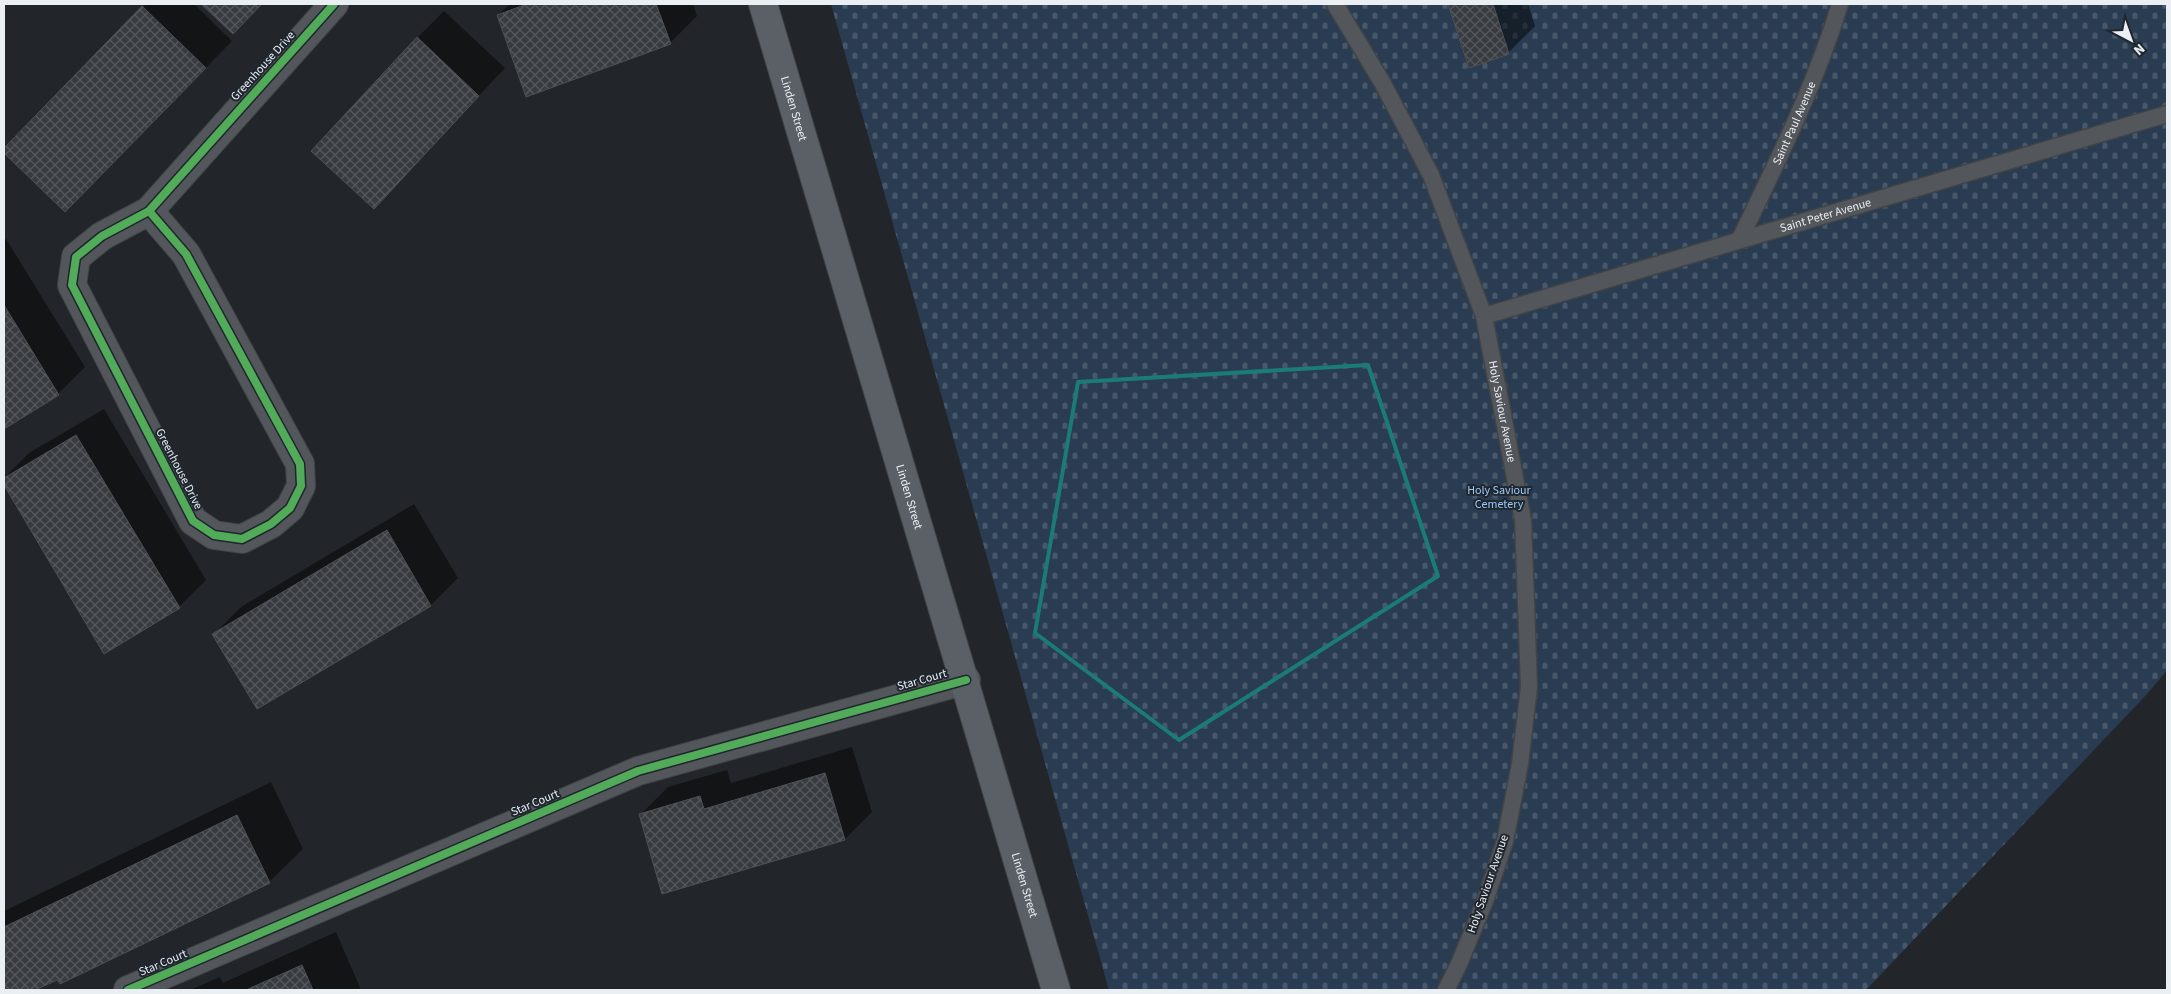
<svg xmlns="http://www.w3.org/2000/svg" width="2171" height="994" font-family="'Source Sans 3',sans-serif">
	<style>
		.cemetery { fill: url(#cemetery-stones) }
		.shadow { fill: #0007 }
		.building { fill: url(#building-cross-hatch); stroke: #4c5154 }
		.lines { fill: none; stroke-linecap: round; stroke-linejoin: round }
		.service-casing { stroke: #404447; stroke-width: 19 }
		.minor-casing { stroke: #404447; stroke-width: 30 }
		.primary-casing { stroke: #404447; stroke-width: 30 }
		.service { stroke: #53565a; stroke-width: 16 }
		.minor { stroke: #53565a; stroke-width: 28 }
		.primary { stroke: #5a6066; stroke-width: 28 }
		.cycleway-casing { stroke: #1f262e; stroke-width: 11 }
		.cycleway { stroke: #51ab58; stroke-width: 8 }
		.marked { fill: none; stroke: #1a7c75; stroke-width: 4; stroke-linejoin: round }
		.labels { text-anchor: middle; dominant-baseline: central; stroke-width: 4; stroke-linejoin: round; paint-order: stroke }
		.street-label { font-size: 12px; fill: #eaeff4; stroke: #1f262e }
		.park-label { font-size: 12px; fill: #9bc9fb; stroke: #1f262e }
	</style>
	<defs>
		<pattern id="cemetery-stones" width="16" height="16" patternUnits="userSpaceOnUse" patternTransform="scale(1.25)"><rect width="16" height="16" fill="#293c51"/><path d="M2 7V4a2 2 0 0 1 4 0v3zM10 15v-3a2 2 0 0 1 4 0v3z" fill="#48586b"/></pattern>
		<pattern id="building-cross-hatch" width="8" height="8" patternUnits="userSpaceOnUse" patternTransform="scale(1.25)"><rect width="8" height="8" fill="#383b40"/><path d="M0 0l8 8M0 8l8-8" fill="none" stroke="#55585c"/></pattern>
	</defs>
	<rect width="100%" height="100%" fill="#22262a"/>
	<path class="cemetery" d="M831 4H2167V670L2148 693 1866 990H1109Z"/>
	<path class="shadow" d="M146 4H194L232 41 65 211 4 150Z
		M203 4H262L233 33Z
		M510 4H693L697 16 670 43 498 15Z
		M1450 4H1528L1535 26 1508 53 1470 66Z
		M444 11 505 68 374 207 417 38Z
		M6 239 85 367 58 394 4 428V240Z
		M104 409 206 580 179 607 105 652 4 482V478L29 453Z
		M414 504 458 578 431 605 257 707 214 634 241 607Z
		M852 747 872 812 845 839 641 814 668 787 727 770 731 783Z
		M271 782 303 849 269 882 32 990H4V911Z
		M336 932 361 990H190L220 977 223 983Z"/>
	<path class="building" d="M201 4H262L233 34Z
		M527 4H656L671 44 526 97 497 15Z
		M1448 4H1493L1509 54 1469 68Z
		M142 6 206 68 65 212 4 153V148Z
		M417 37 479 96 374 209 311 151Z
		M4 305 59 395 4 429Z
		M76 435 180 608 104 654 4 485V478Z
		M387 530 431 606 257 709 212 634Z
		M825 773 845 840 662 894 639 814 700 796 704 809Z
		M237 815 270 883 60 984 57 980 35 990H4V927Z
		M302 965 313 990H246Z"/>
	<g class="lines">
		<defs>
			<g id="service">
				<path id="s1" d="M1335 4 1382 82 1431 175 1484 316 1523 520 1529 687 1520 764 1505 841 1485 901 1459 964 1446 990"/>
				<path id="s2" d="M1740 239C1777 162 1815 86 1840 4"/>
				<path id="s3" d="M1484 316 2167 114"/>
			</g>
			<path id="minor" d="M149 211 186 254 300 464 301 486 290 508 271 524 242 539 214 535 193 521 72 285 76 257 102 236 149 211 334 4
				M128 990 638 771 966 680"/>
			<g id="primary">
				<path id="s4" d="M763 4 1056 990"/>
			</g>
		</defs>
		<use href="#service" class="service-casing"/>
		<use href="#minor" class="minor-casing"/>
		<use href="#primary" class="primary-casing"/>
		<use href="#service" class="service"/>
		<use href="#minor" class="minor"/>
		<use href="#primary" class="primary"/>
		<defs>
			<path id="cycleway" d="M149 211 186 254 300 464 301 486 290 508 271 524 242 539 214 535 193 521 72 285 76 257 102 236 149 211 334 4
				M128 990 638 771 966 680"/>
		</defs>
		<use href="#cycleway" class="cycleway-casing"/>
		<use href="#cycleway" class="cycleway"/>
	</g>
	<path class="marked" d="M1368 365 1438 576 1179 740 1035 633 1078 382Z"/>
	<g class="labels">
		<g class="street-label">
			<text transform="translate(263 66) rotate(-48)">Greenhouse Drive</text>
			<text stroke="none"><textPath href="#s4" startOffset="109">Linden Street</textPath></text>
			<text stroke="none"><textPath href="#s2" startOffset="128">Saint Paul Avenue</textPath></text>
			<text stroke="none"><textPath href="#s3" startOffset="356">Saint Peter Avenue</textPath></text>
			<text stroke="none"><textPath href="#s1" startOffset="444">Holy Saviour Avenue</textPath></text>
			<text transform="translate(179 469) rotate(63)">Greenhouse Drive</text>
			<text stroke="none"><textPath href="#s4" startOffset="514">Linden Street</textPath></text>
			<text transform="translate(922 680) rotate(-16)">Star Court</text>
			<text transform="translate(535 803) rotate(-23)">Star Court</text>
			<text transform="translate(1488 884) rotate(-71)">Holy Saviour Avenue</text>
			<text stroke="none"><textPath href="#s4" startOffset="919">Linden Street</textPath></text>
			<text transform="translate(163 963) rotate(-23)">Star Court</text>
		</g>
		<g class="park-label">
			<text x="1499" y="490">Holy Saviour<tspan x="1499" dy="14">Cemetery</tspan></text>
		</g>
	</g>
	<rect width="2171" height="994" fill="none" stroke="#eaeff4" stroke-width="10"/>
	<g transform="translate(2131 40) rotate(139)" stroke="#1f262e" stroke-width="4" paint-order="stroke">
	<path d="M0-4L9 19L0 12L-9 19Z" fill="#eaeff4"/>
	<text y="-8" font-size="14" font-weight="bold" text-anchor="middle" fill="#eaeff4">N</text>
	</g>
</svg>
